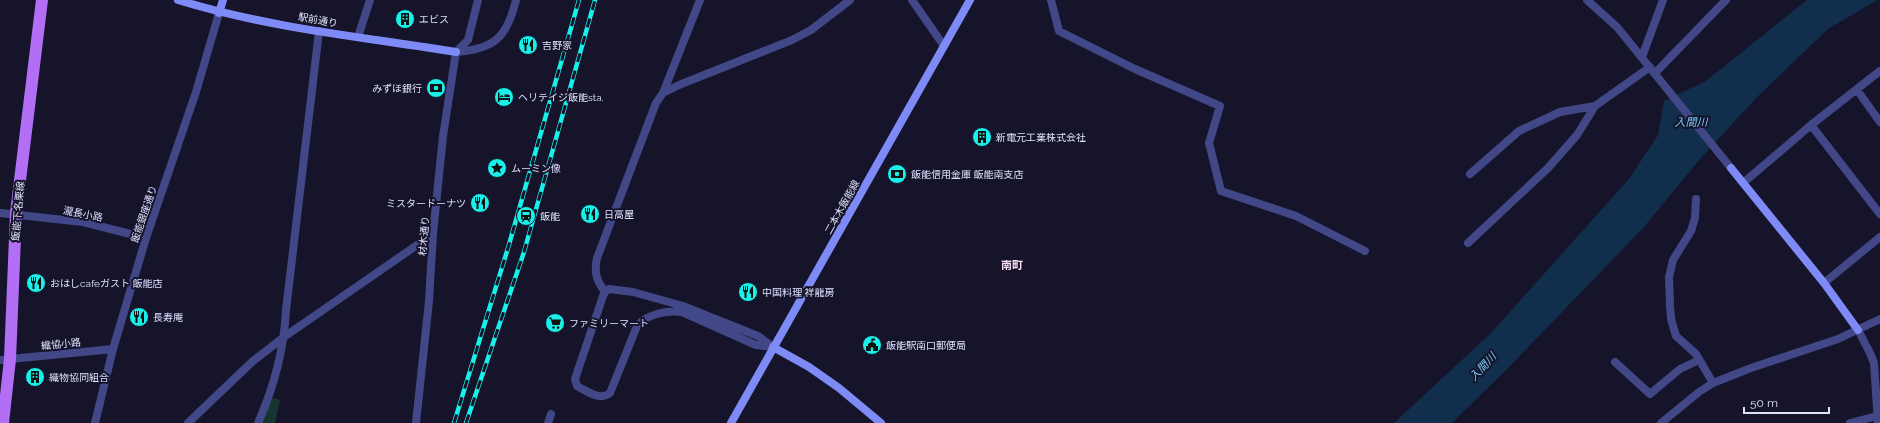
<svg xmlns="http://www.w3.org/2000/svg" width="1880" height="423" font-family="Raleway,'Noto Sans JP',sans-serif">
	<style>
		.green { fill: #173530 }
		.water { fill: #112f4c }
		.lines { fill: none; stroke-linecap: round; stroke-linejoin: round }
		.street { stroke: #424887; stroke-width: 8 }
		.secondary { stroke: #7e8af6; stroke-width: 8 }
		.primary { stroke: #b26ff5; stroke-width: 12 }
		.rail-casing { stroke: #19f0ea; stroke-width: 4.5 }
		.rail { stroke: #15142b; stroke-width: 3; stroke-dasharray: 9; stroke-linecap: butt }
		.labels { text-anchor: middle; dominant-baseline: central; stroke-width: 4; stroke-linejoin: round; paint-order: stroke }
		.poi-label { font-size: 10px; fill: #e0e0fd; stroke: #15142b; text-anchor: start }
		.street-label { font-size: 10px; fill: #e0e0fd; stroke: #15142b }
		.water-label { font-size: 11px; font-style: italic; fill: #75cbf6; stroke: #15142b }
		.neighbourhood-label { font-size: 11px; font-weight: bold; fill: #fde2f7; stroke: #15142b }
	</style>
	<rect width="100%" height="100%" fill="#15142b"/>
	<path class="green" d="M270 397 280 400 275 423H258Z"/>
	<path class="water" d="M1807 0H1877L1828 29 1757 97 1700 159 1644 227 1509 367 1452 423H1394L1491 333 1628 180 1658 135 1664 101 1706 81Z"/>
	<g class="lines">
		<path class="street" d="M912 0 944 46
			M1051 0 1059 31 1135 69 1220 106 1209 143 1221 191 1296 216 1365 251
			M1587 0 1617 27 1731 168
			M358 37 370 0
			M456 52C495 49 507 37 516 0
			M456 52 468 40 478 0
			M1642 57 1663 0
			M1655 73 1726 0
			M1857 90 1880 122
			M663 93 700 0
			M1811 125 1880 214
			M1470 174 1519 131 1560 112 1595 106 1650 67
			M1743 183 1811 125 1880 71
			M1696 199 1695 218 1691 231 1673 260 1669 277 1670 305 1671 319 1676 336 1696 354 1713 383
			M0 213 83 222 146 238
			M1468 243 1548 168 1577 135 1595 106
			M1824 283 1880 237
			M609 289 633 292 683 306 758 336 773 347 756 345 682 312C667 310 647 314 637 326L610 393C600 401 588 392 577 386L575 379 603 296 605 292Z
			M605 292C596 280 594 272 597 258L656 103 663 93 679 85 792 40 811 30 850 0
			M1858 330 1870 353 1874 363 1878 423
			M0 360 113 349
			M1615 362 1650 394 1680 369 1699 360
			M95 423 113 349 146 238 196 92 219 13
			M188 423 253 361 284 337 433 234
			M258 423C274 387 284 349 286 310L319 31
			M416 423 429 301 433 234 443 136 456 52
			M548 423 551 414
			M1661 423 1699 392 1713 383 1751 368 1838 339 1880 319
			M1850 423 1877 416"/>
		<path class="secondary" d="M178 0C268 28 364 37 456 52
			M219 13 223 0
			M1731 168 1824 283 1858 330
			M773 347 809 367 839 388 881 423
			M731 423 970 0"/>
		<path class="primary" d="M3 423 10 359 16 213 42 0"/>
		<defs>
			<path id="rail" d="M454 423 508 248 579 0
				M466 423 524 252 595 0"/>
		</defs>
		<use href="#rail" class="rail-casing"/>
		<use href="#rail" class="rail"/>
	</g>
	<defs>
		<symbol id="building-disc" viewBox="-11 -11 22 22"><circle r="9.5" fill="#19f0ea" stroke="#15142b"/><path d="M-4-6H4V6H1V3H-1V6H-4ZM-2.5-4.3h1.7v1.8h-1.7ZM.8-4.3h1.7v1.8H.8ZM-2.5-1h1.7V.8h-1.7ZM.8-1h1.7V.8H.8Z" fill="#111"/></symbol>
		<symbol id="restaurant-disc" viewBox="-11 -11 22 22"><circle r="9.5" fill="#19f0ea" stroke="#15142b"/><path d="M-5-6h1v4h1v-4h1v4h1v-4h1v5L-1.5 .5V6h-2V.5L-5-1ZM5-6V6H3V1.5H1.5Q1.5-4 5-6Z" fill="#111"/></symbol>
		<symbol id="bank-disc" viewBox="-11 -11 22 22"><circle r="9.5" fill="#19f0ea" stroke="#15142b"/><path d="M-6-4H6V4H-6ZM0-2.3a2.3 2.3 0 1 0 0 4.6a2.3 2.3 0 1 0 0-4.6Z" fill="#111"/></symbol>
		<symbol id="hotel-disc" viewBox="-11 -11 22 22"><circle r="9.5" fill="#19f0ea" stroke="#15142b"/><path d="M-6-4.5h1.5V1H6V5H4.5V3h-9V5H-6ZM-4 0a1.8 1.8 0 1 1 3.6 0ZM.5 0V-2.5h3Q6-2.5 6 0Z" fill="#111"/></symbol>
		<symbol id="sight-disc" viewBox="-11 -11 22 22"><circle r="9.5" fill="#19f0ea" stroke="#15142b"/><path d="M0-6L1.8-2.2L6-1.7L2.9 1.2L3.7 5.4L0 3.3L-3.7 5.4L-2.9 1.2L-6-1.7L-1.8-2.2Z" fill="#111"/></symbol>
		<symbol id="station-disc" viewBox="-11 -11 22 22"><circle r="9.5" fill="#19f0ea" stroke="#15142b"/><path d="M-3-6H3Q5-6 5-4V2Q5 4 3 4L4.5 6H3L1.5 4h-3L-3 6H-4.5L-3 4Q-5 4-5 2V-4Q-5-6-3-6ZM-3.5-4v3h7v-3ZM-3.5 1v1.5H-2V1ZM2 1v1.5H3.5V1Z" fill="#111"/></symbol>
		<symbol id="supermarket-disc" viewBox="-11 -11 22 22"><circle r="9.5" fill="#19f0ea" stroke="#15142b"/><path d="M-6-5.5h2.5l.6 2H6L4.5 2H-2.5L-4.4-4H-6ZM-1.5 3.2a1.3 1.3 0 1 0 .1 0ZM3 3.2a1.3 1.3 0 1 0 .1 0Z" fill="#111"/></symbol>
		<symbol id="civic-disc" viewBox="-11 -11 22 22"><circle r="9.5" fill="#19f0ea" stroke="#15142b"/><path d="M-.6-6.5H3V-4.5H.6V-3L4-1V1h2V6H-6V1h2V-1L-.6-3ZM-1.2 2.5V6h2.4V2.5Z" fill="#111"/></symbol>
	</defs>
	<g fill-rule="evenodd">
		<use href="#building-disc" x="394" y="8" width="22" height="22"/>
		<use href="#restaurant-disc" x="517" y="34" width="22" height="22"/>
		<use href="#bank-disc" x="425" y="77" width="22" height="22"/>
		<use href="#hotel-disc" x="493" y="86" width="22" height="22"/>
		<use href="#building-disc" x="971" y="126" width="22" height="22"/>
		<use href="#sight-disc" x="486" y="157" width="22" height="22"/>
		<use href="#bank-disc" x="886" y="163" width="22" height="22"/>
		<use href="#restaurant-disc" x="469" y="192" width="22" height="22"/>
		<use href="#restaurant-disc" x="579" y="203" width="22" height="22"/>
		<use href="#station-disc" x="515" y="205" width="22" height="22"/>
		<use href="#restaurant-disc" x="25" y="272" width="22" height="22"/>
		<use href="#restaurant-disc" x="737" y="281" width="22" height="22"/>
		<use href="#restaurant-disc" x="128" y="306" width="22" height="22"/>
		<use href="#supermarket-disc" x="544" y="312" width="22" height="22"/>
		<use href="#civic-disc" x="861" y="334" width="22" height="22"/>
		<use href="#building-disc" x="24" y="366" width="22" height="22"/>
	</g>
	<g class="labels">
		<g class="poi-label">
			<text x="419" y="19">エビス</text>
			<text x="542" y="45">吉野家</text>
			<text x="422" y="88" text-anchor="end">みずほ銀行</text>
			<text x="518" y="97">ヘリテイジ飯能sta.</text>
			<text x="996" y="137">新電元工業株式会社</text>
			<text x="511" y="168">ムーミン像</text>
			<text x="911" y="174">飯能信用金庫 飯能南支店</text>
			<text x="466" y="203" text-anchor="end">ミスタードーナツ</text>
			<text x="604" y="214">日高屋</text>
			<text x="540" y="216">飯能</text>
			<text x="50" y="283">おはしcafeガスト 飯能店</text>
			<text x="762" y="292">中国料理 祥龍房</text>
			<text x="153" y="317">長寿庵</text>
			<text x="569" y="323">ファミリーマート</text>
			<text x="886" y="345">飯能駅南口郵便局</text>
			<text x="49" y="377">織物協同組合</text>
		</g>
		<g class="street-label">
			<text transform="translate(318 20) rotate(10)">駅前通り</text>
			<text transform="translate(842 207) rotate(-61)">二本木飯能線</text>
			<text transform="translate(18 211) rotate(-85)">飯能下名栗線</text>
			<text transform="translate(83 214) rotate(11)">瀧長小路</text>
			<text transform="translate(144 214) rotate(-71)">飯能銀座通り</text>
			<text transform="translate(424 236) rotate(-85)">材木通り</text>
			<text transform="translate(61 344) rotate(-6)">織協小路</text>
		</g>
		<g class="water-label">
			<text x="1691" y="122">入間川</text>
			<text transform="translate(1483 367) rotate(-47)">入間川</text>
		</g>
		<g class="neighbourhood-label">
			<text x="1012" y="265">南町</text>
		</g>
	</g>
	<path d="M1744 407v6h85v-6" fill="none" stroke="#e0e0fd" stroke-width="2"/>
	<text x="1750" y="407" font-size="12" fill="#e0e0fd" stroke="#15142b" stroke-width="3" paint-order="stroke">50 m</text>
</svg>
